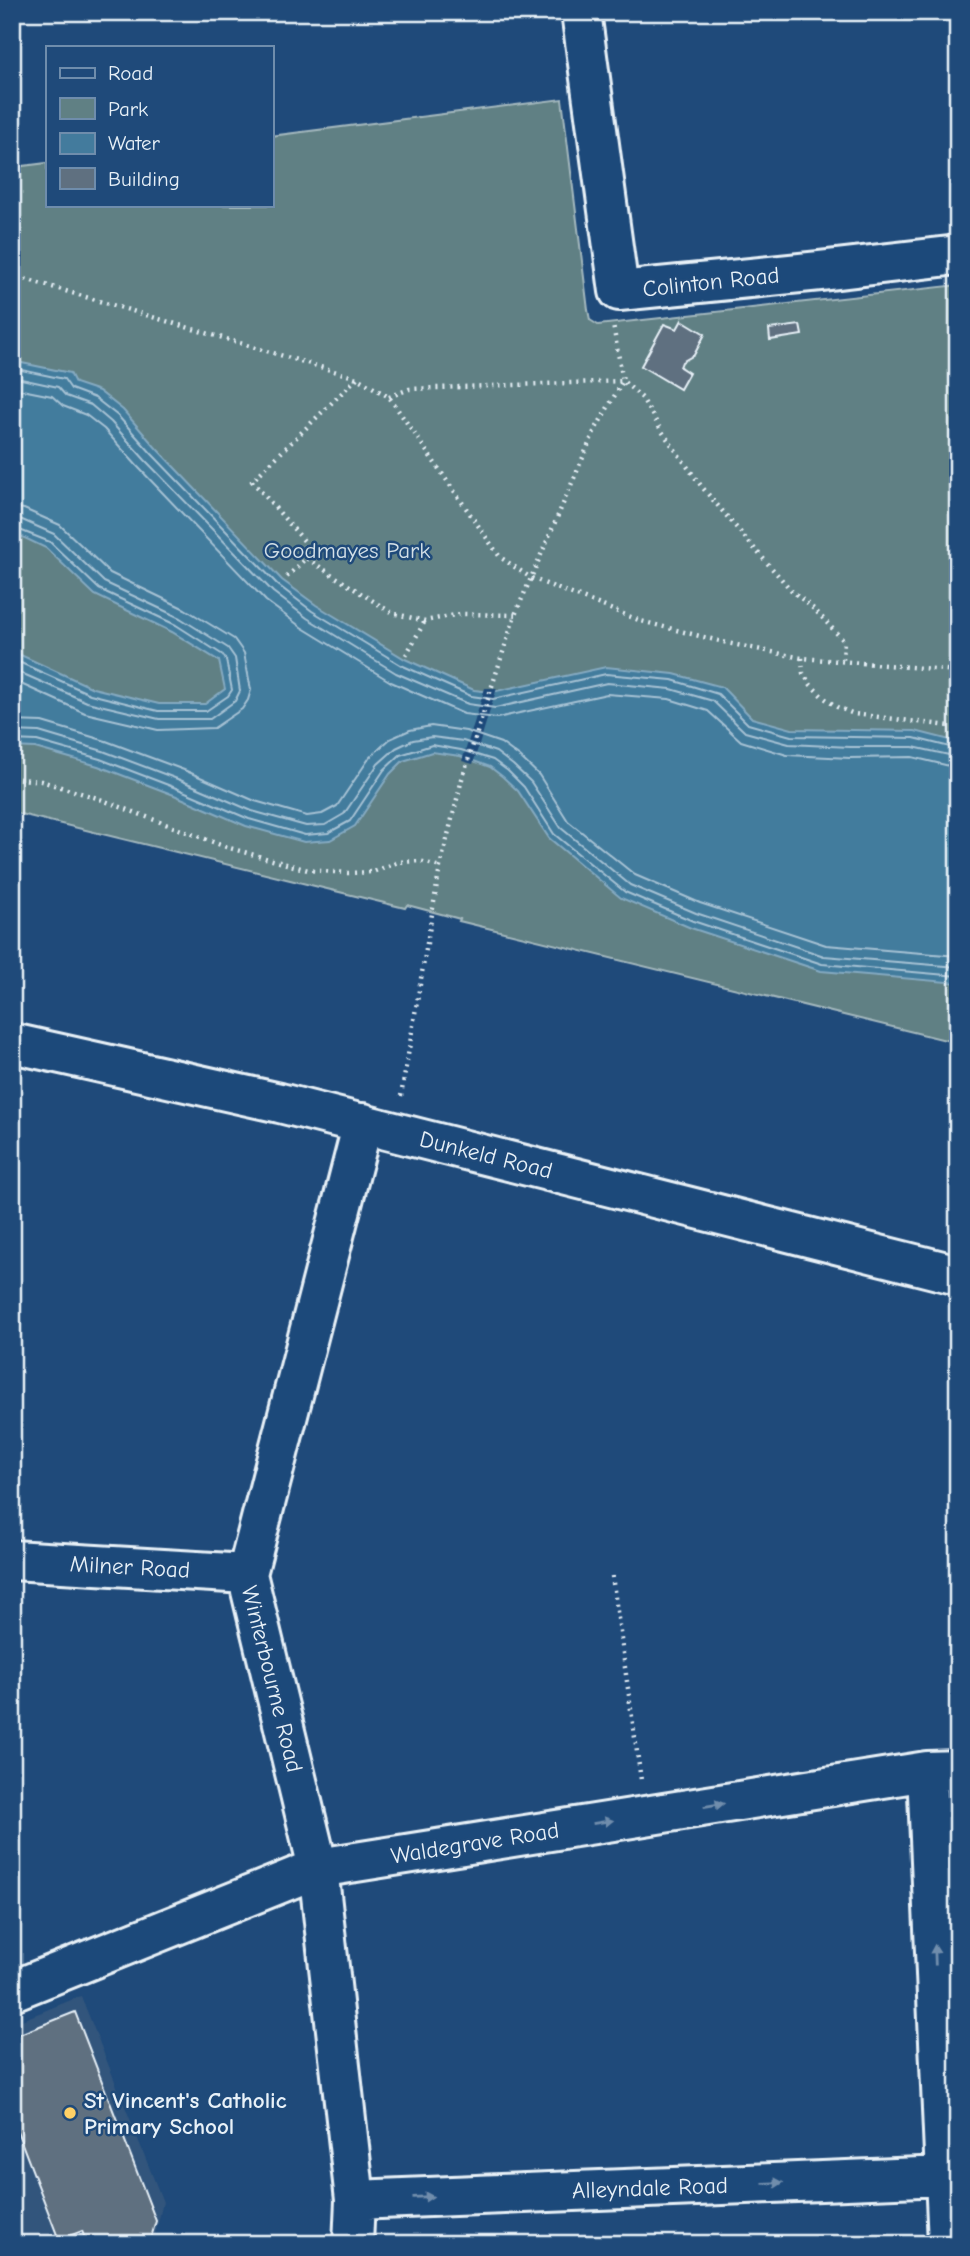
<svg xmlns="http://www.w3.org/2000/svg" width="970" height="2256" font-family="'Comic Neue',sans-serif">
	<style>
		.built { fill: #32557c }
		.green { fill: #608084; stroke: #a4b8be; stroke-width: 2 }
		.water { fill: #437b9d; stroke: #85aac1; stroke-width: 2 }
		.pier { fill: #1f4a7a }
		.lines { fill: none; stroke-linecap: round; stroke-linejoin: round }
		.shore { stroke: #a6c2d4; stroke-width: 2 }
		.building { fill: #5f7080; stroke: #e8f1f8; stroke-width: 2 }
		.minor-casing { stroke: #e8f1f8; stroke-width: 44 }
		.path { stroke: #e8f1f8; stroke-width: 4.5; stroke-dasharray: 2 5; stroke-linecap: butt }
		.minor { stroke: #1f4a7a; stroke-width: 38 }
		.oneway { fill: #6f8dac }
		.poi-dot { fill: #ffd166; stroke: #1f4a7a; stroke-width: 2.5 }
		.labels { text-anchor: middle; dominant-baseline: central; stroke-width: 5; stroke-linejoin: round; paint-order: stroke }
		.street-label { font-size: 23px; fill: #e8f1f8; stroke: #1f4a7a }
		.park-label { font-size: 23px; fill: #d4e0e7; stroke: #1f4a7a }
		.poi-label { font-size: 23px; font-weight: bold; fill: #e8f1f8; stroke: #1f4a7a; text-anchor: start }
	</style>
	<rect width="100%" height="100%" fill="#1f4a7a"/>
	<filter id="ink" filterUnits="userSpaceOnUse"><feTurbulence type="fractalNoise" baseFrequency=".0143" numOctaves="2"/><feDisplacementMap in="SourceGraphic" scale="14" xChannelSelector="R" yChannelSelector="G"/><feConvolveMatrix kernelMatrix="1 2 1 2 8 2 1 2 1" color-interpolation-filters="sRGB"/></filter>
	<g filter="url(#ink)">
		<path class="built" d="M81 1996 163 2202 153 2244H12V2024Z"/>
		<path class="green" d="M562 99 588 310 590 320 598 325 958 285V1043L459 921 460 919 407 905 405 908 12 812V166L15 167 47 163V205H271V136Z"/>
		<path class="water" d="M12 361 70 373 75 383 99 391 123 410 157 449 282 580 316 605 405 659 474 690 492 692 606 667 674 674 722 687 752 718 792 729 915 731 958 742V983L821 971 691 928 621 898 549 838 518 791 503 777 490 767 460 756 432 752 403 761 390 774 355 826 330 840 304 842 246 826 174 795 98 766 35 748 12 747V651L93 688 159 704H205L225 689 219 661 172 632 95 595 46 548 12 532Z"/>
		<path class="pier" d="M485 688H497L473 764 462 761Z"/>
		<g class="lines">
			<path class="shore" d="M12 368 64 379 71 389 95 398 118 416 152 454 278 585 312 611 401 665 471 696 493 699 606 674 672 680 718 694 748 724 791 736 914 738 958 749
				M12 377 58 387 66 396 91 405 111 422 145 460 273 592 307 618 396 673 468 704 495 708 607 683 671 689 713 701 745 732 789 744 850 747H913L958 757
				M12 388 52 396 63 406 86 415 104 429 138 467 266 601 301 627 391 682 464 714 497 718 607 694 669 699 708 711 741 741 787 755 850 758 912 757 958 768
				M12 507 24 509 60 525 110 573 185 609 234 639 244 653 251 690 248 700 242 709 214 728 158 730 85 713 12 680
				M12 518 20 519 54 534 104 582 180 618 228 648 235 658 240 691 235 701 210 719H159L87 702 12 669
				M12 527 50 542 99 589 176 625 223 655 226 660 232 690 228 696 206 711H158L90 694 12 659
				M12 721 42 722 106 741 184 770 255 801 307 816 322 814 337 806 370 757 390 739 410 730 431 726 466 731 501 743 520 757 539 775 568 821 635 875 700 903 826 945 958 956
				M12 731 39 732 103 751 180 780 252 811 306 826 325 825 344 814 378 764 396 748 413 740 432 737 463 741 496 752 513 765 531 782 561 828 630 885 696 913 824 956 958 967
				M12 740 37 741 100 759 176 788 249 819 305 835 328 833 350 821 384 770 400 755 432 745 461 750 493 760 508 771 524 787 554 834 625 892 693 921 822 964 958 976"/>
		</g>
		<path class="building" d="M682 320 705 334 694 355 682 362 680 367 689 373 680 389 641 366 664 324 677 329Z
			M800 325 802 335 770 340 769 329Z
			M75 2012 156 2221 149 2244H87L82 2231 59 2240 14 2123 12 2124V2037Z"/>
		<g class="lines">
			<defs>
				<path id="minor" d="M581 12 619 291 820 271 958 255
					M12 1043 280 1103 958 1275
					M12 1560 247 1574
					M927 1771 948 2244
					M12 1991 318 1868 927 1771 958 1770
					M355 2200 945 2176
					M353 2244 355 2200 318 1868 247 1574 363 1123"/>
			</defs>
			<use href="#minor" class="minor-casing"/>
			<path class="path" d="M12 275 357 378 389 397 500 557 531 578 641 621 727 643 802 658 958 671
				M357 378 252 481 305 542 306 558 392 613 425 621 460 614 515 615
				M389 397 409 389 623 381 642 398 661 430 702 487 747 540 792 591 815 610 844 641 843 660
				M287 577 306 558
				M406 655 425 621
				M802 658 803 673 811 685 823 697 837 707 854 714 958 727
				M12 778 41 781 97 798 226 847 308 870 348 873 373 872 398 862 420 861 440 867
				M401 1096 440 867 462 779 515 615 594 432 623 381 613 325
				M612 1576 641 1780"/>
			<use href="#minor" class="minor"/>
		</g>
		<defs><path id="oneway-solid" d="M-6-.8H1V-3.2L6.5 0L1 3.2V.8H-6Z" transform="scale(1.75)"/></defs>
		<g class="oneway">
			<use href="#oneway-solid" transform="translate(714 1805) rotate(-9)"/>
			<use href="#oneway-solid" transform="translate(603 1822) rotate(-9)"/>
			<use href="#oneway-solid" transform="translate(935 1955) rotate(-92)"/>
			<use href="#oneway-solid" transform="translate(773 2183) rotate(-2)"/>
			<use href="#oneway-solid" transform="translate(423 2197) rotate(-2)"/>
		</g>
	</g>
	<circle class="poi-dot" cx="70" cy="2113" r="7"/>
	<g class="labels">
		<g class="street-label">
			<text transform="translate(711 282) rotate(-6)">Colinton Road</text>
			<text transform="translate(486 1155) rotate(14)">Dunkeld Road</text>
			<text transform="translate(130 1567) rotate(3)">Milner Road</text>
			<text transform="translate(272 1679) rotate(76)">Winterbourne Road</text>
			<text transform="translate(475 1843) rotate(-9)">Waldegrave Road</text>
			<text transform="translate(650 2188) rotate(-2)">Alleyndale Road</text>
		</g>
		<g class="park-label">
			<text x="347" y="550">Goodmayes Park</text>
		</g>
		<g class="poi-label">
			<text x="84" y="2100">St Vincent's Catholic<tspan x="84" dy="26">Primary School</tspan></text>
		</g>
	</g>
	<rect width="970" height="2256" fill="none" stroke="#1f4a7a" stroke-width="42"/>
	<rect x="21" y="21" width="928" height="2214" fill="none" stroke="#e8f1f8" stroke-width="2.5" filter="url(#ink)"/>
	<rect x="46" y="46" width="228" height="161" fill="#1f4a7a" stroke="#6f8dac" stroke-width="2"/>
	<rect x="60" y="68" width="35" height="10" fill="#1f4a7a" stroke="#6f8dac" stroke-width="2"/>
	<text x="108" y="80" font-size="21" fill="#e8f1f8">Road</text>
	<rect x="60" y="98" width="35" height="21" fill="#608084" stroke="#6f8dac" stroke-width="2"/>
	<text x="108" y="116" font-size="21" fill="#e8f1f8">Park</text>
	<rect x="60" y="133" width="35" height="21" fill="#437b9d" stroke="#6f8dac" stroke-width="2"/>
	<text x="108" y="150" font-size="21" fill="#e8f1f8">Water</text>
	<rect x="60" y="168" width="35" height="21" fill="#5f7080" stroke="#6f8dac" stroke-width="2"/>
	<text x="108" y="186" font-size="21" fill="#e8f1f8">Building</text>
</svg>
